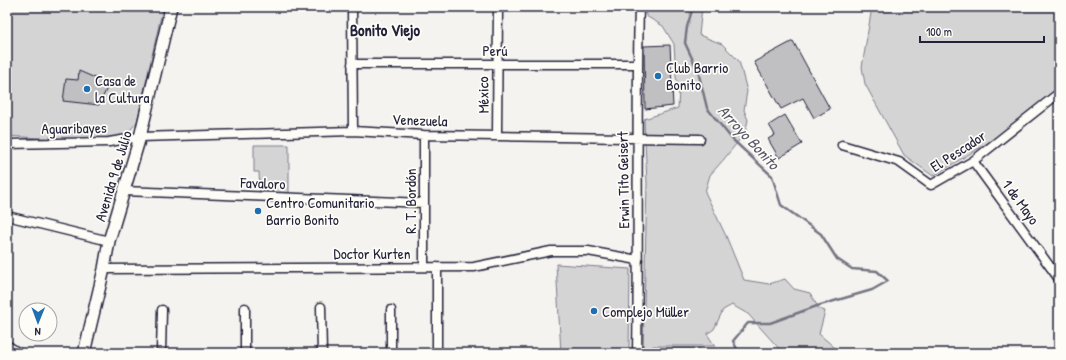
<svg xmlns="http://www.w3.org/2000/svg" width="1066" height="360" font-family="'Patrick Hand',sans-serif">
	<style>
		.green { fill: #d5d4d5; stroke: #7c7b88 }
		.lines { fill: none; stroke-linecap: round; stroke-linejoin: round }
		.stream { stroke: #757582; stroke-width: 2.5 }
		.building { fill: #c0bfc2; stroke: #22223b }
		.minor-casing { stroke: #22223b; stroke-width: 11 }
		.secondary-casing { stroke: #22223b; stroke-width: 14 }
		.minor { stroke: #fdfcf7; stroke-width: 8 }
		.secondary { stroke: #fdfcf7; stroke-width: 11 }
		.poi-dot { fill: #1f6fb2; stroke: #fdfcf7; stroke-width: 1.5 }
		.labels { text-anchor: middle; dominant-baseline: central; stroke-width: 3.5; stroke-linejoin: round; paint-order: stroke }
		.street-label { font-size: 15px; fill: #22223b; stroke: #fdfcf7 }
		.poi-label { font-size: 15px; fill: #22223b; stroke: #fdfcf7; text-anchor: start }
		.neighbourhood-label { font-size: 16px; font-weight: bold; fill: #22223b; stroke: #fdfcf7 }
		.water-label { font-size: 16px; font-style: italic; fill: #59596b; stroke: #fdfcf7 }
	</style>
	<rect width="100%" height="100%" fill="#f4f3ef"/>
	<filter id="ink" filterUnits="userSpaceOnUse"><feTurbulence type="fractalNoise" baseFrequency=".025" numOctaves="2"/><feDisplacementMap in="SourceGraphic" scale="8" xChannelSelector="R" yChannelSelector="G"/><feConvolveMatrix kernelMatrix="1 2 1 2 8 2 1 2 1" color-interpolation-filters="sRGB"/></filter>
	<g filter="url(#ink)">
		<path class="green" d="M7 7H163L137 122 125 136 71 140 7 136Z
			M645 7H702L699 35 722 44 739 61 747 91 744 110 748 120 745 133 724 159 710 175 705 192 726 236 744 280 769 284 785 279 794 289 810 293 819 309 825 311 819 334 841 353H783L748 314 732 305 723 310 714 329 707 334 715 346H653L648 353H643L647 183 644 119 678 108 679 90 676 77 674 44 663 26 646 16Z
			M872 7H1059V94L986 144 933 176 904 155 865 84 862 67Z
			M254 145H289V193H260L259 172H254Z
			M556 264 630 269 629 353H561Z
			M658 349H700V353H658Z"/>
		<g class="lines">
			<path class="stream" d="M693 7 687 27 685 43 698 71 707 108 732 139 772 176 781 205 821 234 837 259 852 269 877 271 888 281 872 290 817 306 770 323H748L733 341 739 353"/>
		</g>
		<path class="building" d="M793 41 830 109 814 118 803 98 781 109 754 62Z
			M670 45 673 106 645 109 644 46Z
			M79 71 109 84 99 105 63 101 66 79 78 80Z
			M785 115 802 144 779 158 768 139 775 135 769 125Z"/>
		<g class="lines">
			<defs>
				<path id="minor" d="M352 7 353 131
					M352 64H637
					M424 135V267
					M497 135 498 7
					M7 144 109 142 140 137 353 131 424 135 700 139
					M842 145 899 162 931 185 973 161 1059 93
					M973 161 1059 279
					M124 191 424 203
					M7 216 109 241
					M437 267V353
					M104 269 474 267 551 251H588L638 260
					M321 307 322 353
					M7 345 19 353
					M161 353 162 310
					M245 353V308
					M391 353V310
					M637 353C639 238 636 122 639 7"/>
				<path id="secondary" d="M84 353 104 269 109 241 140 137 171 7"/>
			</defs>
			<use href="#minor" class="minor-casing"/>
			<use href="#secondary" class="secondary-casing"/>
			<use href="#minor" class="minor"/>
			<use href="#secondary" class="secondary"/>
		</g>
	</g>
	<g class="poi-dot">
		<circle cx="658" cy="76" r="4"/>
		<circle cx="87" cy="89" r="4"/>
		<circle cx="258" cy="211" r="4"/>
		<circle cx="594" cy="311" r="4"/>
	</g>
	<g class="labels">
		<g class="street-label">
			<text x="495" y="50">Perú</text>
			<text transform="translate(483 95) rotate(-91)">México</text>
			<text transform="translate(420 120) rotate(2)">Venezuela</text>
			<text transform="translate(74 128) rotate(-1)">Aguaribayes</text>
			<text transform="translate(958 151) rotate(-33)">El Pescador</text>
			<text transform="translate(113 176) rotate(-73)">Avenida 9 de Julio</text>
			<text transform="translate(623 180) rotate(-91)">Erwin Tito Geisert</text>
			<text transform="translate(263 183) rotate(2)">Favaloro</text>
			<text transform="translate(410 201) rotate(-90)">R. T. Bordón</text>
			<text transform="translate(1021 202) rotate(54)">1 de Mayo</text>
			<text x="372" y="253">Doctor Kurten</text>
		</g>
		<g class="poi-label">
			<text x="666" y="67">Club Barrio<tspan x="666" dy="17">Bonito</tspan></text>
			<text x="95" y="80">Casa de<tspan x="95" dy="17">la Cultura</tspan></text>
			<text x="266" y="202">Centro Comunitario<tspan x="266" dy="17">Barrio Bonito</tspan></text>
			<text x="602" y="311">Complejo Müller</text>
		</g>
		<g class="neighbourhood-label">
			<text x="385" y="30">Bonito Viejo</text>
		</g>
		<g class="water-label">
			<text transform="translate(749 137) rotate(47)">Arroyo Bonito</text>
		</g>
	</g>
	<rect width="1066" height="360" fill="none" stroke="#fdfcf7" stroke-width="24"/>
	<rect x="12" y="12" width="1042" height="336" fill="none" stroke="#22223b" stroke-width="1.5" filter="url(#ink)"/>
	<g transform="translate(38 322) rotate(181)"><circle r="19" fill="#fdfcf7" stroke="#a5a5ac"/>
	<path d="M0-3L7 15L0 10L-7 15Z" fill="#1f6fb2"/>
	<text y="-6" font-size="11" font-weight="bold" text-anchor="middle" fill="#22223b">N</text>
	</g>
	<path d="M920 36v6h124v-6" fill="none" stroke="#22223b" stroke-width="2"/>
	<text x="926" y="36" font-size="12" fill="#22223b" stroke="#fdfcf7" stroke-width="3" paint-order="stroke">100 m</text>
</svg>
